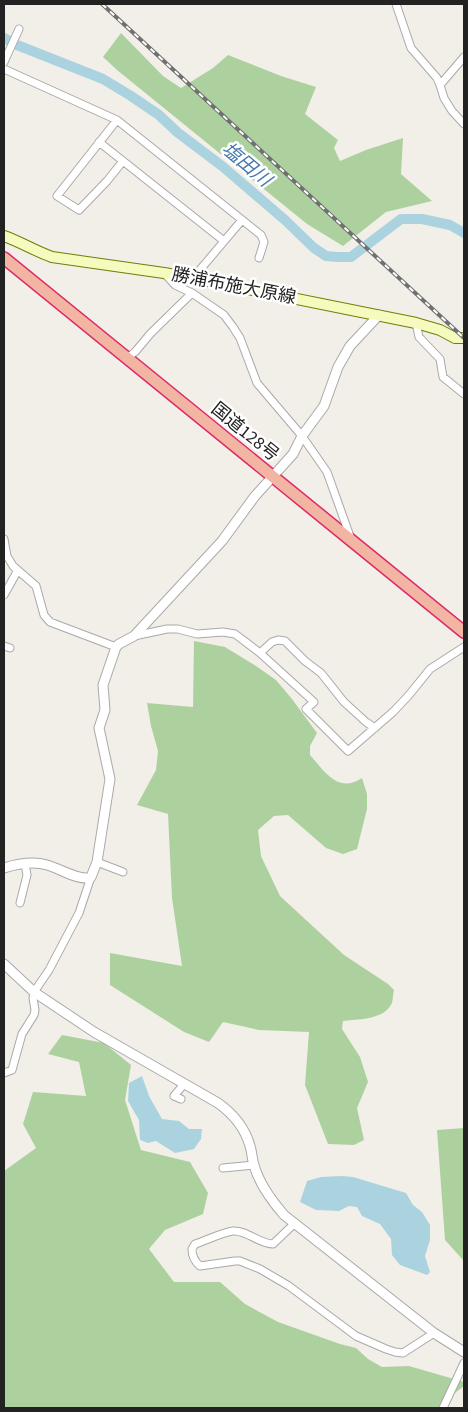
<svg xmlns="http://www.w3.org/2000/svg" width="468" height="1412" font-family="'Source Sans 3','Noto Sans JP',sans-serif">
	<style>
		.forest { fill: #add19e }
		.water { fill: #aad3df }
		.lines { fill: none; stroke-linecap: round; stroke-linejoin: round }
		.river { stroke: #aad3df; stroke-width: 10 }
		.minor-casing { stroke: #a9a9a9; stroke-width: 9 }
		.tertiary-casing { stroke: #a9a9a9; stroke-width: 11 }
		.secondary-casing { stroke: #707d05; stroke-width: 12 }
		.trunk-casing { stroke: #dc2a67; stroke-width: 14 }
		.minor { stroke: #fff; stroke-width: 7 }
		.tertiary { stroke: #fff; stroke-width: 9 }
		.secondary { stroke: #f7fabf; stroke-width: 10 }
		.trunk { stroke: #f2b4a3; stroke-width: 11 }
		.rail-casing { stroke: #707070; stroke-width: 4 }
		.rail { stroke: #fff; stroke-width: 2; stroke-dasharray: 5.5; stroke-linecap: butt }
		.labels { text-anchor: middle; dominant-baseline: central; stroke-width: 5; stroke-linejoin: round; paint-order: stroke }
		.street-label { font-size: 18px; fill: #222; stroke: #fff }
		.water-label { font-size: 19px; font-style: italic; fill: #4a7aab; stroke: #fff }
	</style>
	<rect width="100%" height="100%" fill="#f2efe9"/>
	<path class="forest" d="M121 33 163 76 181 88 213 68 228 55 281 76 316 87 305 114 338 140 334 148 340 161 366 150 403 138 401 174 432 201 386 212 343 246 307 224 117 70 103 57Z
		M194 641 225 647 256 666 276 680 292 699 317 733 310 746V755C325 772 338 794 362 778L367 794V809L357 849 343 854 326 848 288 815 274 816 258 830 261 856 280 896 344 955 388 984 394 990C393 994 393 999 392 1003 384 1020 359 1019 343 1021L342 1029 360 1057 368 1082 357 1108 364 1140 354 1145 328 1144 305 1085 309 1032 259 1030 223 1022 209 1042 184 1032 110 985V953L182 966 172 898 168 814 137 805 156 770 158 751 151 726 147 703 193 707Z
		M62 1035 104 1043 131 1065 125 1100 141 1150 190 1162 208 1193 203 1214 165 1230 149 1249 174 1282H220L245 1304 278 1322 340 1344 356 1348 368 1359 382 1367 409 1366 464 1382V1386L451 1396 447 1408H4V1171L36 1148 23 1124 33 1092 86 1096 79 1062 48 1054Z
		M464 1128V1261L445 1240 437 1130Z"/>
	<path class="water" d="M142 1076 149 1096 162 1119 179 1121 189 1129H202L201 1139 194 1149 175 1153 156 1141 148 1143 140 1140 139 1120 128 1101 129 1083Z
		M342 1176 353 1177 406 1193 413 1205 422 1212 430 1225V1240L425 1256 430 1272 427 1275 400 1265 392 1255 391 1239 380 1224 362 1216 357 1207 349 1206 339 1211 316 1210 300 1202 307 1181 321 1177Z"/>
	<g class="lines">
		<path class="river" d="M4 38 17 45 103 79 131 96 159 115 177 132 222 166 285 220 314 248 326 256 337 257H351L401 219H422L450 225 464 233"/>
		<defs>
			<path id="minor" d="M396 4 411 48 437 78 440 85 444 98 452 111 464 124
				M4 62 19 29
				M4 69 117 120 261 235 264 242 259 258
				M440 85 464 57
				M117 120 57 196 79 210 107 181 123 161
				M99 142 224 241
				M164 273 175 285 192 293 224 315 233 327 240 338 257 383 302 436 327 472 351 539
				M193 278 242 220
				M416 323 419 337 440 359 443 377 464 394
				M127 358 135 352 151 333 192 293
				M4 539 7 556 13 566 36 586 44 615 50 622 116 647
				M4 595 18 570
				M134 636 167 629H178L197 634 223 632 235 634 260 653 314 702 306 709 348 751 393 712 409 695 430 669 464 647
				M4 646 10 648
				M260 653 272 642 278 640 285 641 305 661 321 673 344 702 366 722 375 728
				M97 862 123 872
				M20 903 27 875 25 864
				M4 1073 12 1070 22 1034 34 1015 35 1010 33 998 34 992 49 970 79 913 91 877
				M181 1099 174 1096 184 1084
				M223 1168 254 1165
				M295 1223 273 1244C259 1244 247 1230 233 1231 223 1232 205 1241 195 1244L192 1249C192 1256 194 1261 200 1266L235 1261H240L260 1269 289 1286 356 1336 386 1349 395 1352 403 1353 434 1333
				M443 1408 464 1363"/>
			<path id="tertiary" d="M4 868C17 864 33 861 47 865 59 868 80 882 91 877L97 862 110 779 99 728 105 710 103 685 116 647 119 644 134 636 222 541 255 496 293 454 302 436 324 406 338 367 350 346 379 315
				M4 964 34 992 94 1032 218 1103C232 1113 245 1128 250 1146 252 1152 252 1159 254 1165 259 1184 271 1200 284 1215L434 1333 464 1352"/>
			<path id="secondary" d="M4 236C21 242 35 251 52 257L164 273 193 278 416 323 440 330 455 338H464"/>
			<path id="trunk" d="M4 258 352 541 464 632"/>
		</defs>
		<use href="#minor" class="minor-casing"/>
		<use href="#tertiary" class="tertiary-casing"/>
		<use href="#secondary" class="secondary-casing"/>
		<use href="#trunk" class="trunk-casing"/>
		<use href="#minor" class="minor"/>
		<use href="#tertiary" class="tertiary"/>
		<use href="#secondary" class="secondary"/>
		<use href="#trunk" class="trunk"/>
		<defs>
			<path id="rail" d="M102 4 464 338"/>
		</defs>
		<use href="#rail" class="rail-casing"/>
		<use href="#rail" class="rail"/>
	</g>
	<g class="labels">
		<g class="street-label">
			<text transform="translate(234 286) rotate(11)">勝浦布施大原線</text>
			<text transform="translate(245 432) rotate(39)">国道128号</text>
		</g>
		<g class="water-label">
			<text transform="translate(246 165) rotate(40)">塩田川</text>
		</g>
	</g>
	<rect width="468" height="1412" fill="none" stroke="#222222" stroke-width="10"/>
</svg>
